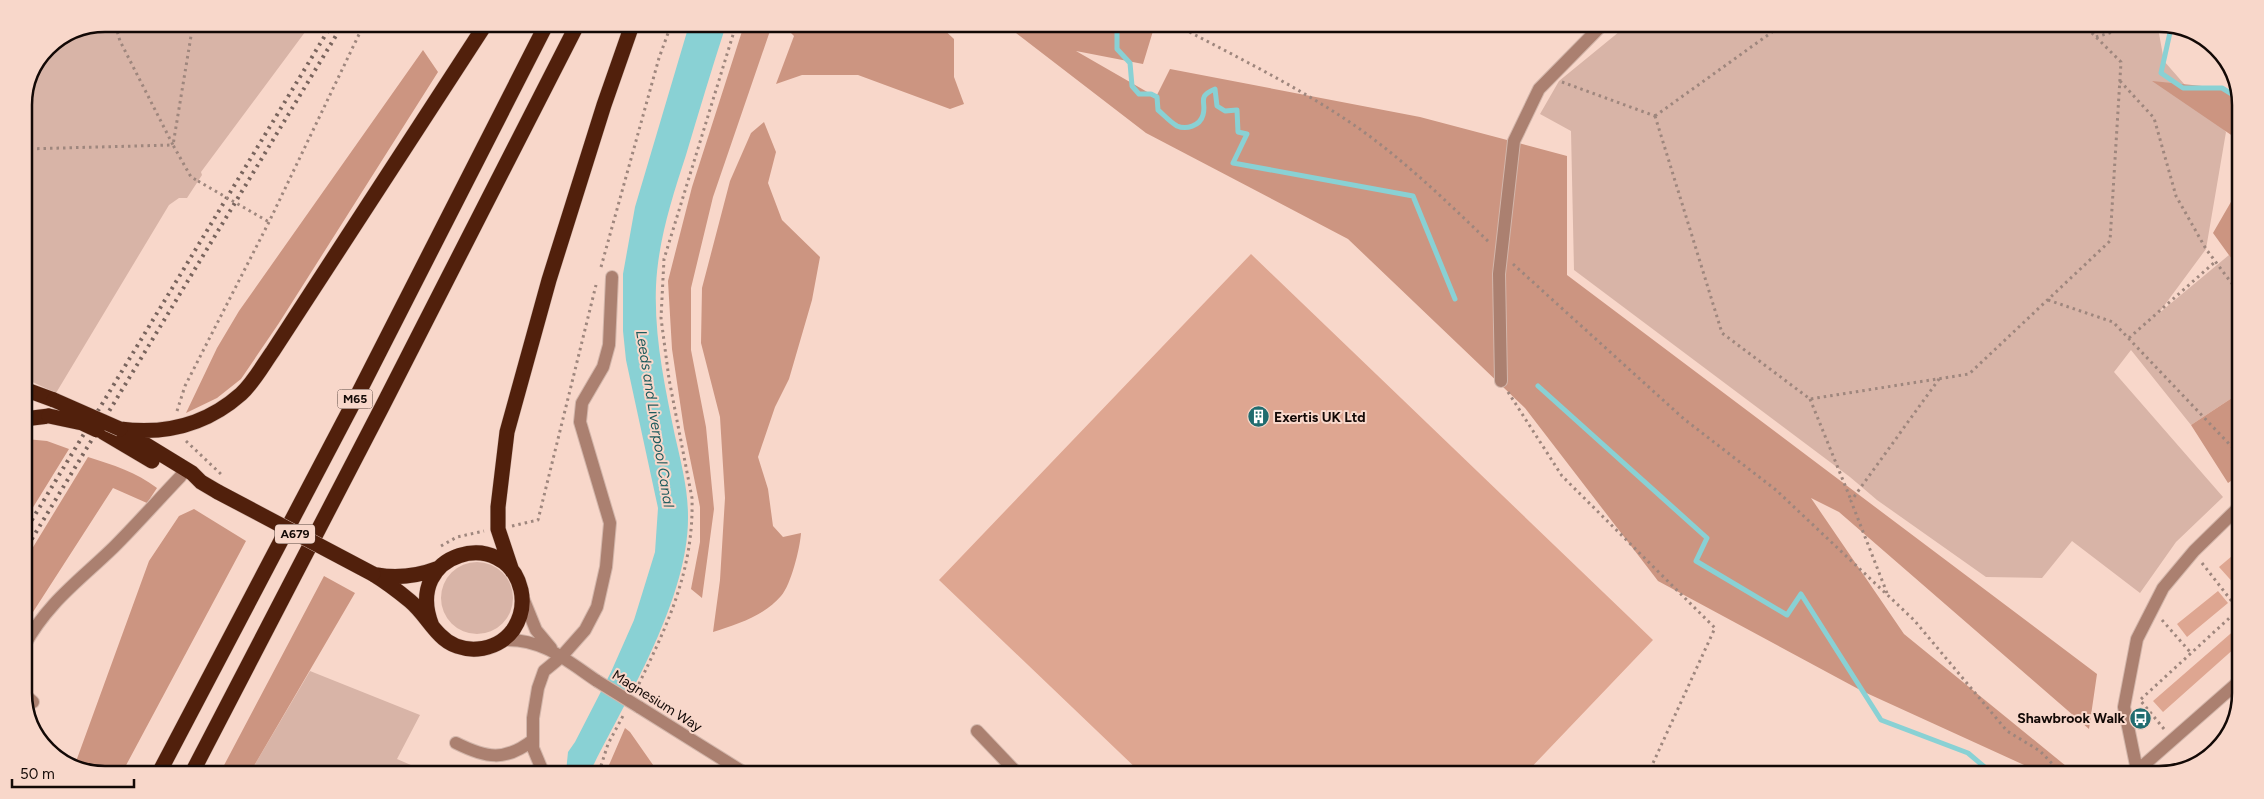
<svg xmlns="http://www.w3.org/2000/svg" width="2264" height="799" font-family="Figtree,sans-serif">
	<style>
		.green { fill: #d8b4a7 }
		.forest { fill: #cc9581 }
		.water { fill: #89d1d4 }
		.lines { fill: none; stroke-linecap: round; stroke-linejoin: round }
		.stream { stroke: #89d1d4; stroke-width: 5 }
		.building { fill: #dea691 }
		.minor-casing { stroke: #d3b6ab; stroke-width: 14 }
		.highway-casing { stroke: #d3b6ab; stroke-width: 16 }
		.path { stroke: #9e867d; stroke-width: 3; stroke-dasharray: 2.5 4; stroke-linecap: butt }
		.minor { stroke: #ab8070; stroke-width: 12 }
		.highway { stroke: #51200c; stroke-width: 15 }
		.rail { stroke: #79645d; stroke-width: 4; stroke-dasharray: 2.5 5; stroke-linecap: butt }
		.minor-bridge-casing { stroke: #d3b6ab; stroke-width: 14; stroke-linecap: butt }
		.highway-bridge-casing { stroke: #d3b6ab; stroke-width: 16; stroke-linecap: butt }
		.path-bridge { stroke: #9e867d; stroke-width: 3; stroke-dasharray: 2.5 4; stroke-linecap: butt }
		.minor-bridge { stroke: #ab8070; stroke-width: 12 }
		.highway-bridge { stroke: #51200c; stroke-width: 15 }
		.labels { text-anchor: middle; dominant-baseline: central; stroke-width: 4; stroke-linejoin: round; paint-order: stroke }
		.shield { fill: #f8d7ca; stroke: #584741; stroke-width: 1 }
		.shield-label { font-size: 12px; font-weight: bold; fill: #130906 }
		.poi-label { font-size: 14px; font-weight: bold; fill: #130906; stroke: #f8d7ca; text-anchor: start }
		.street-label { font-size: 14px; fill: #130906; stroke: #f8d7ca }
		.water-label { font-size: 15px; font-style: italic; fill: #1e5b5d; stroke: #f8d7ca }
		.rim { fill: none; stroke: #130906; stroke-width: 2.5 }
	</style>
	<rect width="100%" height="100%" fill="#f8d7ca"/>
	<path class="green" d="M106 24H311L201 172 202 175 187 198H179L169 205 56 393 24 378V101L48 48Z
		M1625 27 2158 28 2164 61 2226 132 2206 249 2158 314 2229 255 2239 269 2238 394 2191 425 2131 350 2114 372 2223 497 2176 542 2140 593 2072 541 2042 578 1986 577 1877 500 1850 477 1574 270 1571 131 1540 114 1559 81Z
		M441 598a36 36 0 1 1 72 0a36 36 0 1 1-72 0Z
		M310 671 420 715 397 759 427 772 251 771Z
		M51 750 77 759 74 767Z"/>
	<path class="forest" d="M744 25H772L713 197 691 288V350L706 427 714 509 702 598 691 589 700 542V507L684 429 672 349 668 281 692 187Z
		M783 25H939L954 39V77L964 104 950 109 858 75H802L776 84 794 36Z
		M1007 26H1188L1153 31 1143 64 1076 51 1156 97 1170 69 1420 117 1567 156V275L2097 674 2089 729 1839 512 1811 498 1904 634 2077 775H2046L1862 691 1658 581 1525 408 1348 239 1146 133Z
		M423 50 438 72 279 323 241 379 217 398 186 413 217 348 239 311Z
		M2152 81 2222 88 2240 101V141Z
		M764 122 776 152 768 183 782 220 820 257 812 300 789 379 775 407 758 457 768 489 773 526 783 537 801 533C800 548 791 585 781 596 764 616 737 624 713 632L720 580 725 498 720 417 701 343 702 288 730 181 751 133Z
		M2239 188V269L2213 233Z
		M2238 394V476L2228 483 2191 425Z
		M26 439 47 441 69 449 24 522V441Z
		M88 457C113 465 136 472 157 488L147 503 113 488 24 626V562Z
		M194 509 246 541 123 771H80L74 767 149 561 179 516Z
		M324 576 355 593 251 771H221Z
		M625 728 630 732 658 772H606Z"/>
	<path class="water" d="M689 25H726C712 68 699 111 686 155 672 198 658 241 656 286 654 337 665 387 675 436 681 462 688 489 688 516 689 596 630 693 594 764L588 772H566L568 752 575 742 611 672 634 620 655 552 658 508 626 360 623 331V274L635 207Z"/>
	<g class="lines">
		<path class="stream" d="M1117 26V49L1130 63 1132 86 1139 94H1151L1157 97 1158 110C1164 115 1170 122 1177 126 1186 130 1200 126 1203 115 1207 102 1196 97 1215 89L1217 106 1225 111 1237 110 1238 132 1247 134 1233 163 1413 196 1455 299
			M2171 28 2161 73 2183 88H2222L2240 99
			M1538 386 1707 538 1696 561 1787 615 1801 594 1881 720 1968 753 1994 775
			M1998 775 2018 772 2025 775"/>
	</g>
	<path class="building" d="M1251 254 1653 640 1525 774 1141 773 939 580Z
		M2232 556 2237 562V587L2219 567Z
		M2218 591 2228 603 2187 637 2177 624Z
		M2237 628 2236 647 2163 712 2153 701Z"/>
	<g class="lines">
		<defs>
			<path id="minor" d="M1501 381 1499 274 1514 141 1539 89 1600 27
				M523 598 536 630 551 648
				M503 640C542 638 566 660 597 681
				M24 646C48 602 79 581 114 547 137 524 158 500 180 477L185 469
				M24 694 33 702
				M639 707 743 772
				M977 731 1017 773
				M456 743C486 758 505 762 533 740
				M2137 771 2236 684
				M543 772 533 748V718L538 688 544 671 561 657 585 630 597 607 606 567 610 523 580 422 582 403 603 367 609 345 612 277
				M2138 775 2124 707 2137 639 2163 588 2194 551 2237 509"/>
			<path id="highway" d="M24 389 54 400
				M24 419 49 416
				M120 429C166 435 206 425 241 394 254 382 263 365 273 351L485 25
				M103 432 152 461
				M125 432 192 473 201 482 218 492
				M512 571 498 529V507L507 432 549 280 604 105 632 25
				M373 574C386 582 398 591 410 601 422 611 429 624 440 635 460 656 496 653 513 630 521 618 524 604 521 590 506 525 402 551 432 626
				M377 575C399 579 418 576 439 568
				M160 771 357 396 546 25
				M193 771 382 407 577 25"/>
		</defs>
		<use href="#minor" class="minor-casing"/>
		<use href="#highway" class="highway-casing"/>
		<path class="path" d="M193 24 173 145 191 177 198 181
			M1178 26C1233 55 1290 83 1342 117 1396 152 1443 198 1490 243
			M2096 37 2126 28
			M2120 81 2154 118 2176 196 2206 249 2239 293
			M1562 82 1655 116
			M1655 116 1722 333 1810 399 1969 374 2110 241 2121 62 2087 28
			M1655 116 1779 27
			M24 149 173 145 120 41 115 24
			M1513 264 1684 419 1776 490 1914 620 2007 731 2040 751 2063 775
			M601 267 659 58 671 25
			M2048 300 2113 322 2233 448 2238 465
			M2129 338 2216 261
			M1508 392 1562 476 1715 628 1648 774
			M1810 399 1851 500
			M177 411 185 386 269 222 364 24
			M186 441 223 476
			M512 526 538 520 596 285
			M441 546 457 537 484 531
			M2202 563 2237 608
			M1887 593 1851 501 1939 379
			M2162 620 2191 653
			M636 690C667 626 694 571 692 498L669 379 661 318 664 259 736 25
			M2164 729 2140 700 2237 611
			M2202 761 2209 757
			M599 772 608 744 624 714
			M2116 775 2126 773"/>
		<use href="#minor" class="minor"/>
		<use href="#highway" class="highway"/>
		<path class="rail" d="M24 533 332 24
			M24 552 343 24"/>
		<defs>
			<path id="minor-bridge" d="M597 681 639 707"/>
			<path id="highway-bridge" d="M54 400 120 429
				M49 416 82 423 97 430
				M218 492 373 574"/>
		</defs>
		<use href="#minor-bridge" class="minor-bridge-casing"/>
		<use href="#highway-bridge" class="highway-bridge-casing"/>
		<path class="path-bridge" d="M198 181 269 222"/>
		<use href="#minor-bridge" class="minor-bridge"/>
		<use href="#highway-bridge" class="highway-bridge"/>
	</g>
	<defs>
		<symbol id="building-disc" viewBox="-11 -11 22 22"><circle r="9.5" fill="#206c6f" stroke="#f8d7ca"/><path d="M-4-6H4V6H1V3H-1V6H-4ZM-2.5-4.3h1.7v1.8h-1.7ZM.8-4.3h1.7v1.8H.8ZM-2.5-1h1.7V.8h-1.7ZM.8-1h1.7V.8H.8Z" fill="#fff"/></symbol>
		<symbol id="bus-disc" viewBox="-11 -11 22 22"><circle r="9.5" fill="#206c6f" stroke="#f8d7ca"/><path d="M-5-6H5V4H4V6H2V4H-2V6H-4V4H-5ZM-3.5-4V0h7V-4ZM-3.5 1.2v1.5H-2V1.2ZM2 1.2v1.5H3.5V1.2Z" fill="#fff"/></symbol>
	</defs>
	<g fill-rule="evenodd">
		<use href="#building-disc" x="1246" y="404" width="25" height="25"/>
		<use href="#bus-disc" x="2128" y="706" width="25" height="25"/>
	</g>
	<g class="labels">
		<g class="shield">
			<rect x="337.5" y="389.5" width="35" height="19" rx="4"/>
			<rect x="275" y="524.5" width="40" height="19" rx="4"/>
		</g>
		<g class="shield-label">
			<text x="355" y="399">M65</text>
			<text x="295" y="534">A679</text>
		</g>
		<g class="poi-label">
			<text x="1274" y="417">Exertis UK Ltd</text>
			<text x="2125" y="718" text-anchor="end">Shawbrook Walk</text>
		</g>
		<g class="street-label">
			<text transform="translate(657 701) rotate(32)">Magnesium Way</text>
		</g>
		<g class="water-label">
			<text transform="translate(655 419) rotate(81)">Leeds and Liverpool Canal</text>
		</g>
	</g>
	<path d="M0 0H2264V799H0ZM105 32H2159A73 73 0 0 1 2232 105V693A73 73 0 0 1 2159 766H105A73 73 0 0 1 32 693V105A73 73 0 0 1 105 32Z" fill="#f8d7ca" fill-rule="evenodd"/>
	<path class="rim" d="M105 32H2159A73 73 0 0 1 2232 105V693A73 73 0 0 1 2159 766H105A73 73 0 0 1 32 693V105A73 73 0 0 1 105 32Z"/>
	<path d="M12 779v8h122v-8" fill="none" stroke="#130906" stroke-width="2.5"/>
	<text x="20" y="779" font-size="15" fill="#130906" stroke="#f8d7ca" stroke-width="4" paint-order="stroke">50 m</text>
</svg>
